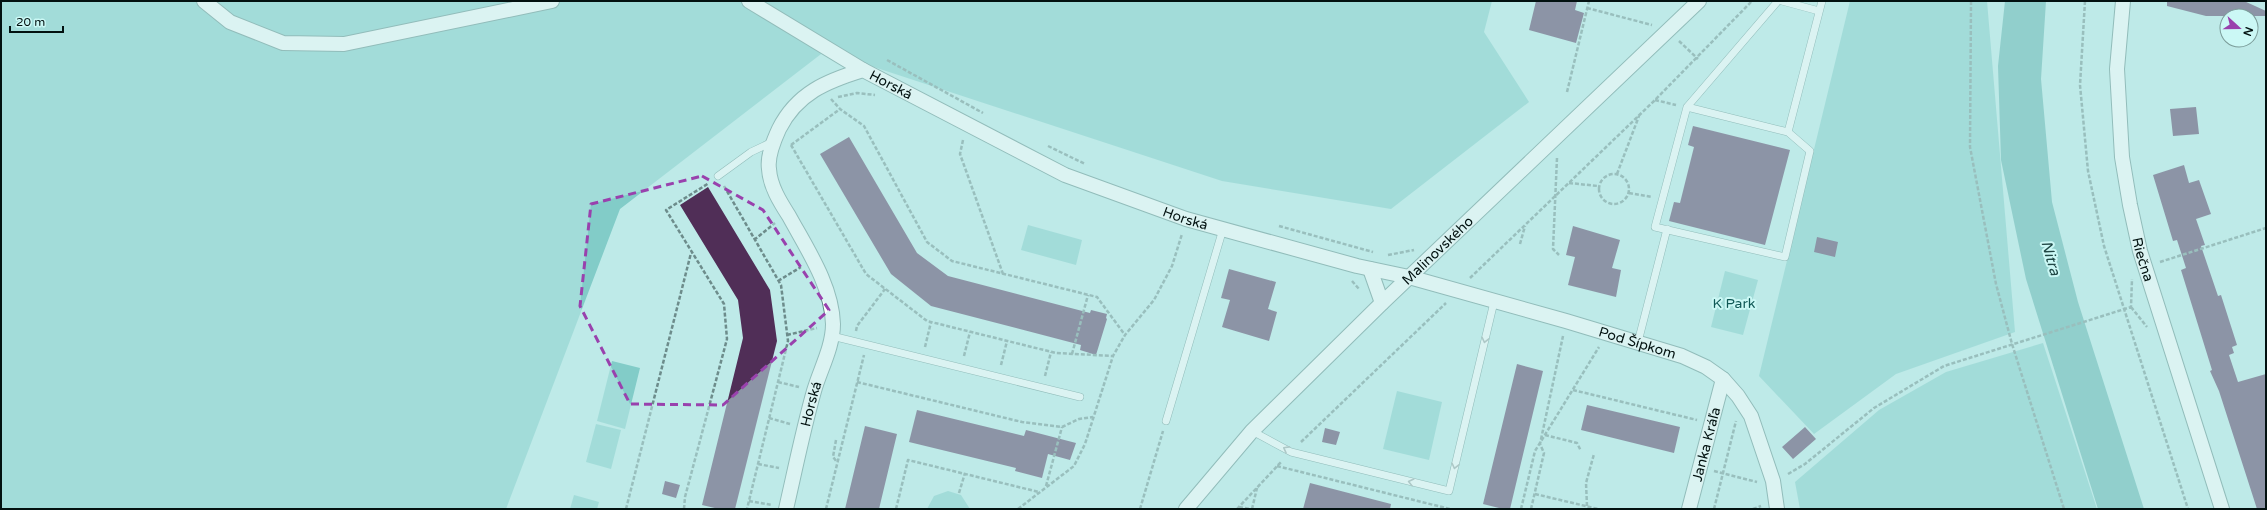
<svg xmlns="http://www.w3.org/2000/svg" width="2267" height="510" font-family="'Varela Round',sans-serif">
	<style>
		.green { fill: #82ccc8 }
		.water { fill: #5cafab }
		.building { fill: #502e57 }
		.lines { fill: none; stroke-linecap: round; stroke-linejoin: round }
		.service-casing { stroke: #5d8784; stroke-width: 8 }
		.minor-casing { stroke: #5d8784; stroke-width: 16 }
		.path { stroke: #6d8c8b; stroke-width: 2.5; stroke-dasharray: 4 2; stroke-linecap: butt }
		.service { stroke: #fff; stroke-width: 7 }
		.minor { stroke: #fff; stroke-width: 14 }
		.oneway { stroke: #9aa09f }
		.marked { fill: none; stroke: #9941ad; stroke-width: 3; stroke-dasharray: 8 5; stroke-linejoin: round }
		.labels { text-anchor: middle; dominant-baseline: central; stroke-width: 4; stroke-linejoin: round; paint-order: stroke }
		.street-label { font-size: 14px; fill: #021110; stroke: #cbf8f5 }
		.park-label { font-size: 14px; fill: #105856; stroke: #cbf8f5 }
		.water-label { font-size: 15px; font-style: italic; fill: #204745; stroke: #cbf8f5 }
	</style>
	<rect width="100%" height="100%" fill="#beeae8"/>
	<path class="green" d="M1 1H1492L1484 32 1529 102 1391 209 1222 181 825 51 620 209 506 509H1Z
		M1850 1H1987L2015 332 1896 374 1814 434 1759 376Z
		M1028 225 1082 240 1076 265 1021 250Z
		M1725 271 1758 280 1743 335 1711 327Z
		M2043 343 2097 509H1800L1795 482 1879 410 1946 372Z
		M612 361 640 368 625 429 597 421Z
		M1397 391 1442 402 1429 460 1383 449Z
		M596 424 621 430 611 469 586 462Z
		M948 491 961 495 970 509H927L934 496Z
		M574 495 599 502 597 509H570Z"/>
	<path class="water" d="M2005 1H2046L2041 79 2052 202 2078 302 2144 509H2098L2026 279 2001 160 1998 66Z"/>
	<path class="building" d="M1536 1H1577L1575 10 1584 13 1576 43 1529 30Z
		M2167 1H2244L2266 11V16H2206L2167 6Z
		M2196 107 2199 134 2173 136 2170 109Z
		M1693 126 1790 150 1765 245 1669 221 1674 202 1680 203 1694 147 1688 145Z
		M849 137 917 253 948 276 1090 313 1091 310 1107 314 1106 318 1107 319 1096 355 1080 350 1081 345 931 306 891 274 820 154Z
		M2184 165 2189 183 2199 180 2211 214 2196 219 2205 245 2201 246 2218 296 2221 295 2237 345 2232 347 2234 353 2229 355 2238 382 2266 374V509H2257L2219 391 2210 371 2212 370 2181 270 2186 268 2177 240 2173 241 2153 175Z
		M708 187 770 290 777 341 735 509H719L702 505 743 338 738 300 680 205Z
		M1573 226 1620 240 1612 268 1621 270 1616 297 1568 285 1575 257 1566 255Z
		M1817 237 1838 242 1835 257 1814 252Z
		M1229 269 1276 282 1268 309 1277 312 1269 341 1222 327 1230 300 1221 298Z
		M1517 364 1543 371 1510 509H1503L1483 504Z
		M1587 405 1680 427 1674 453 1581 430Z
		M917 410 1024 436 1026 430 1076 443 1070 460 1048 454 1042 478 1015 471 1016 468 909 442Z
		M865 426 897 434 879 509H845Z
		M1805 427 1816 439 1793 459 1782 447Z
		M1325 428 1340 432 1336 445 1322 442Z
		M665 481 680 485 676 498 662 494Z
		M1310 483 1391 504 1390 509H1303Z"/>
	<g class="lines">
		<defs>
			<path id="service" d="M1778 1 1687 107 1655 227 1785 257 1810 151 1788 132
				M1782 1 1819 11
				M1687 107 1788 132 1822 1
				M718 176 751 152 772 142
				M832 336 1080 397
				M1638 342 1667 229
				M1166 421 1223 229
				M1252 431 1291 452 1449 491 1494 302"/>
			<g id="minor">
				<path d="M204 1 230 22 283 43 344 44 552 1"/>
				<path d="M749 1 863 70"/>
				<path id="s1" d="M2123 1 2117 69 2122 157 2130 205 2140 251 2222 509"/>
				<path d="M1370 269 1382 303"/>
				<path id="s2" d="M786 509C795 470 803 430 814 391 820 370 833 347 833 324 832 286 807 249 789 216 780 202 770 186 769 169 767 156 774 140 779 129 797 93 827 81 863 70L1065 175 1186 219 1357 266 1409 277 1566 321 1682 356 1706 367 1723 379 1738 396 1751 416 1773 481 1777 509"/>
				<path id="s3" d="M1186 509 1252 431 1382 303 1699 1"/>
				<path id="s4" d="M1689 509 1723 379"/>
			</g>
		</defs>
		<use href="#service" class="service-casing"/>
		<use href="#minor" class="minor-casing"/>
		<path class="path" d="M1971 1 1970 147 1996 284 2012 344 2064 509
			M2085 1 2080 85 2088 171 2104 246 2188 509
			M1587 8 1652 25
			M1679 41 1698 59
			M887 60 983 113
			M1567 92 1589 1
			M838 97 857 93 875 95
			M831 99 840 109 864 126 927 242 952 261 1097 297 1125 335
			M1655 100 1676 105
			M963 140 960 154 1003 274
			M791 145 866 274 927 321 1056 353 1113 356
			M791 145 840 109
			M1048 146 1085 164
			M1557 158 1553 249 1559 255
			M1617 174 1639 116
			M1599 189a15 15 0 1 1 30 0a15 15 0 1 1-30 0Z
			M1569 183 1598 186
			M724 186 781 285 788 341 747 509
			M1629 193 1652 197
			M1279 226 1373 252
			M754 240 775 223
			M1520 244 1525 226
			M1388 255 1414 250
			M2160 262 2266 228
			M1470 278 1655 100 1752 1
			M778 281 801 267
			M1352 281 1359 289
			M2131 307 2147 327
			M856 331 857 326 885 289
			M787 335 817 328
			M925 347 931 322
			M1072 354 1088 295
			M964 356 970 332
			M1001 365 1007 341
			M1045 376 1051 352
			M778 382 799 387
			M857 382 1022 422 1062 427 1079 419 1093 417
			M1573 390 1697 420
			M769 418 790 424
			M1545 435 1577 443 1581 451
			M836 440 833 457 837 462
			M1301 442 1446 303
			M758 464 779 468
			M1277 466 1450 509
			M1714 471 1757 482
			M1788 474 1805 464 1874 408 1944 366 2131 307 2132 279
			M1046 486 1062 427
			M959 493 965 473
			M1535 494 1598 509
			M749 501 772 505
			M1587 506 1586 483 1594 454
			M1239 507 1250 509
			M626 509 691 253
			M684 509 685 497 727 339 724 304 666 210 709 183
			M826 509 864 355
			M896 509 908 460 1039 492
			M1018 509 1074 466 1085 444 1113 356 1125 335 1154 300 1172 266 1182 234
			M1140 509 1163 431
			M1237 509 1282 461
			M1252 509 1257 488
			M1521 509 1535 451 1599 347
			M1531 509 1544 453 1540 444 1563 336
			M1714 509 1736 421
			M1753 509 1761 506"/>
		<use href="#service" class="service"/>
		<use href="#minor" class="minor"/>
	</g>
	<defs><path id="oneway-chevron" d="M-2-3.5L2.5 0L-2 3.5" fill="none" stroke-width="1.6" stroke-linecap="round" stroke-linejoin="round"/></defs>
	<g class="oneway">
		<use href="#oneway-chevron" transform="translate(1485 340) rotate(103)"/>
		<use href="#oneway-chevron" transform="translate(1286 449) rotate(-152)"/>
		<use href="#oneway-chevron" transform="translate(1455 466) rotate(103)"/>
		<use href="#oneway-chevron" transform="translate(1411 482) rotate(-166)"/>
	</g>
	<path d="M0 0H2267V510H0ZM702 176 763 210 829 310 723 405 630 404 580 306 591 204Z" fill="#beeae8" fill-opacity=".55" fill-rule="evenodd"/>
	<path class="marked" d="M702 176 763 210 829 310 723 405 630 404 580 306 591 204Z"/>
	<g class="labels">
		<g class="street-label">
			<text stroke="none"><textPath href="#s2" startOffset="540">Horská</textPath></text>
			<text stroke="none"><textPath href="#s2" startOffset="864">Horská</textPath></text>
			<text stroke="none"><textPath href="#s3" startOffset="361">Malinovského</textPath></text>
			<text stroke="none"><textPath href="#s1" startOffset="261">Riečna</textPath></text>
			<text stroke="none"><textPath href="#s2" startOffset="1333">Pod Šípkom</textPath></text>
			<text stroke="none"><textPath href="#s2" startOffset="108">Horská</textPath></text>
			<text stroke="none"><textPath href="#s4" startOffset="67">Janka Kráľa</textPath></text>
		</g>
		<g class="park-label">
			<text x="1734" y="303">K Park</text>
		</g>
		<g class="water-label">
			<text transform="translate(2051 258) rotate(74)">Nitra</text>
		</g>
	</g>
	<rect width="2267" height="510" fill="none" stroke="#021110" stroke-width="4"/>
	<g transform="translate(2239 28) rotate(111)"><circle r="19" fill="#cbf8f5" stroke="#7b9c99"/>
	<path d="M0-3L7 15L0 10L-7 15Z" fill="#9941ad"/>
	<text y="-6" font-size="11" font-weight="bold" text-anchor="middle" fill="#021110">N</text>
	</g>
	<path d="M10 26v6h53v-6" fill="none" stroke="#021110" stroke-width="2"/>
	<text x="16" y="26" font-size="12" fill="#021110" stroke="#cbf8f5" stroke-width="3" paint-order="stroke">20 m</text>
</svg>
